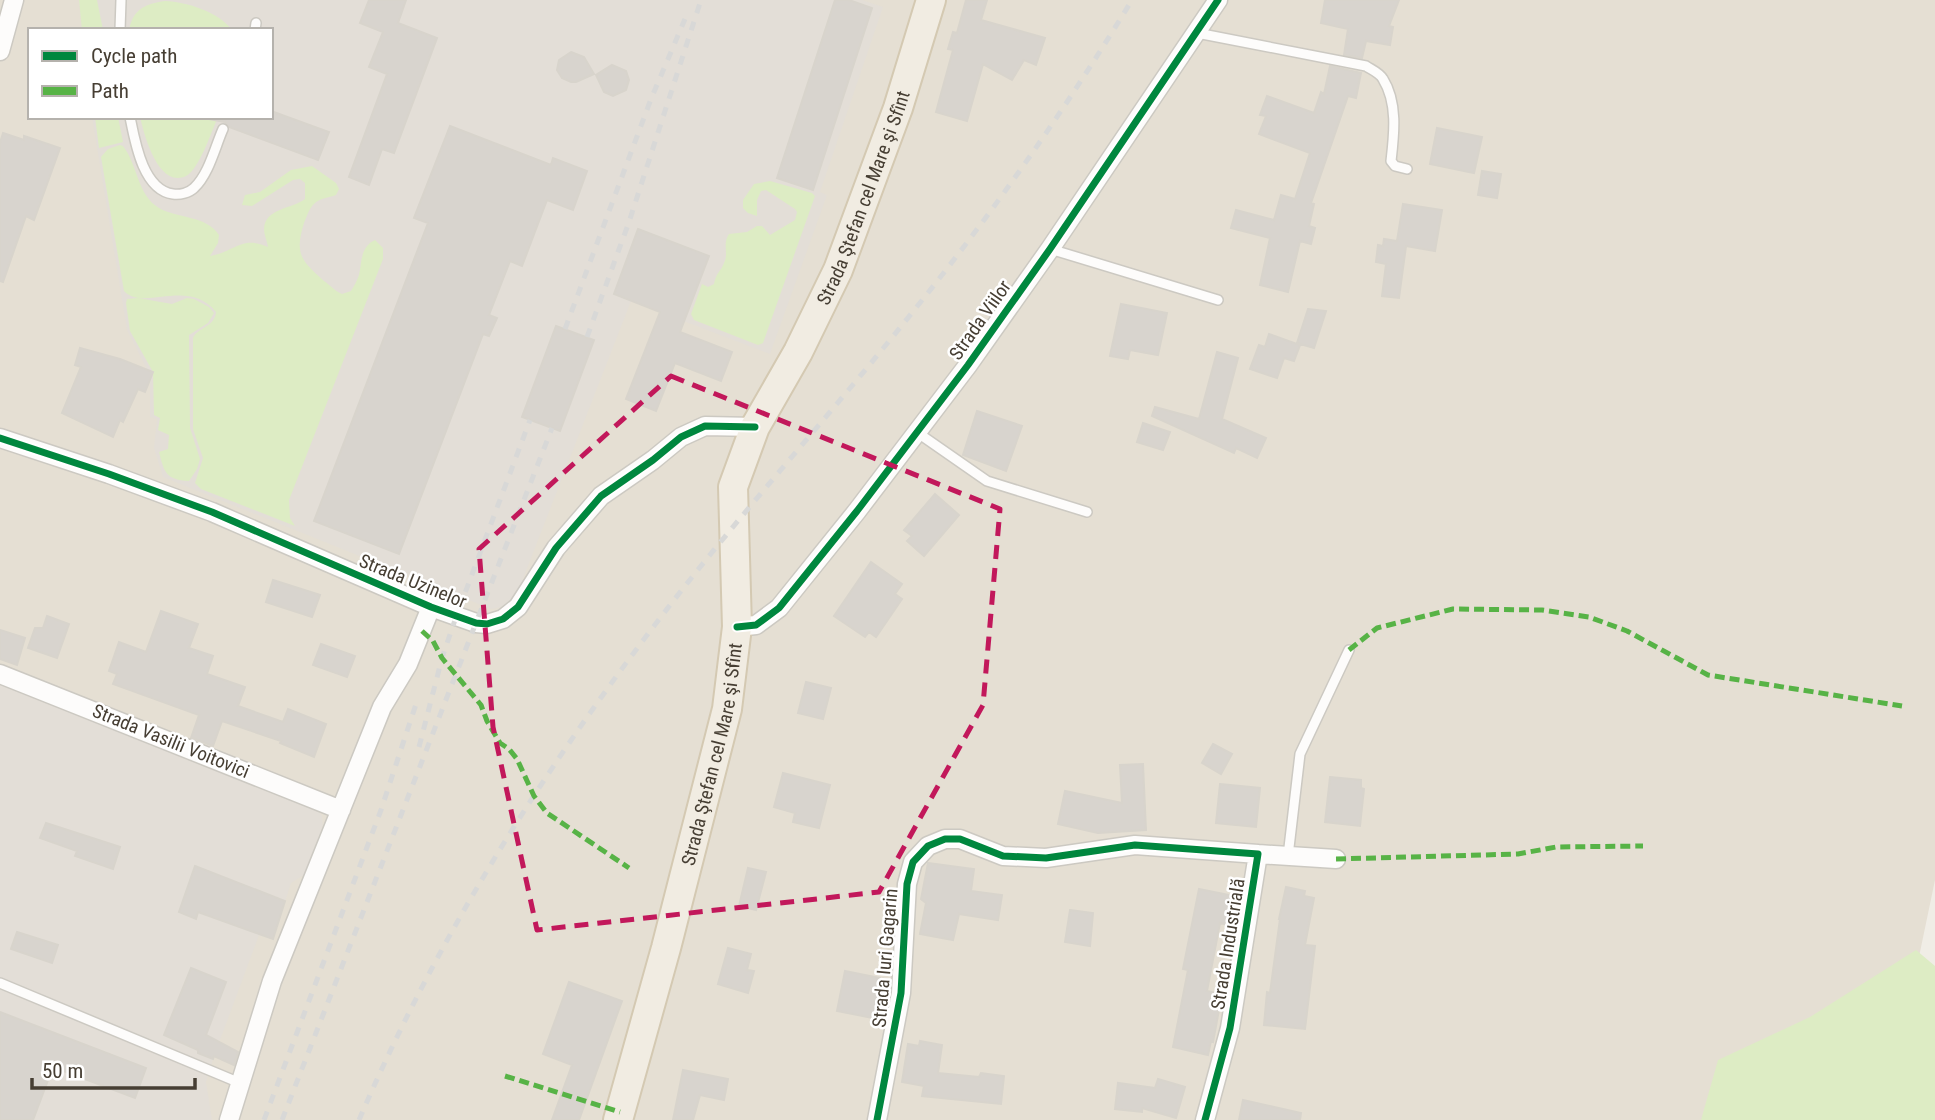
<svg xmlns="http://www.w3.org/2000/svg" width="1935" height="1120" font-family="'Roboto Condensed',sans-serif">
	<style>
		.residential { fill: #e5dfd3; fill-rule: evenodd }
		.industrial { fill: #e3ded7 }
		.green { fill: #ddecc4 }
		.building { fill: #d8d4ce; stroke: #d8d4cc; stroke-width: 2 }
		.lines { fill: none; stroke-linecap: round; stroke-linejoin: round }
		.service-casing { stroke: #ccc9c2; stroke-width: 12 }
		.minor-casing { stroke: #ccc9c2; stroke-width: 21 }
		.primary-casing { stroke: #d4c9b2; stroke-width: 32 }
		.service { stroke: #fdfcfb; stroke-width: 9 }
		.minor { stroke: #fdfcfb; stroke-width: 18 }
		.primary { stroke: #f1ece2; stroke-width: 28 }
		.rail { stroke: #d8d8d7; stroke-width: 5; stroke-dasharray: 9 9; stroke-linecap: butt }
		.quiet { stroke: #57b346; stroke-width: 5; stroke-dasharray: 10 5; stroke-linecap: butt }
		.cycleway-casing { stroke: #fff; stroke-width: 11 }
		.cycleway { stroke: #00873e; stroke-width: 7 }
		.marked { fill: none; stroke: #c2185b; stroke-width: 5; stroke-dasharray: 14 9; stroke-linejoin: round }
		.labels { text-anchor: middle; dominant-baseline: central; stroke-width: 5; stroke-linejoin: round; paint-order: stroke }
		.street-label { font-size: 19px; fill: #463e33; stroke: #fff }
	</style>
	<rect width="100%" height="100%" fill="#f0ede6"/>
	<path class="residential" d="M0 0H1935V880L1885 1120H0ZM30 30H271V117H30Z"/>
	<path class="industrial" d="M79 0H862L883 7 820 192 827 195 770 354 631 301 517 594 502 607 491 609 163 477 154 448 157 419 150 417V375L127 330 92 117H271V30H82Z
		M0 683 315 807 322 816 323 827 307 873 291 883 273 939 259 935 213 1059 206 1082 212 1120H0Z"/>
	<path class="green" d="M79 0H97L103 30H82Z
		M165 1C187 2 219 12 232 30H129C133 9 145 4 165 1Z
		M95 117H118L123 142 99 148Z
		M140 117H218C212 130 199 170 186 176 158 189 144 134 140 117Z
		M120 145 123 146C138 165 137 195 159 208 178 219 206 215 219 235L218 243 210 256C235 252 241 235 268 247 267 241 264 235 264 229 265 208 292 209 305 199V183L300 179 293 180 252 206 242 205 245 195 260 192 291 170 312 166 336 183 339 189 336 195C328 198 321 198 315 203 309 208 307 216 304 223 294 255 302 261 324 281 331 286 335 291 342 294L351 291C354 286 357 281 359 275 362 262 360 247 375 240L383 248V259L289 500 290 518 295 526 201 489 195 483 203 458 193 429V338C198 327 215 327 216 312 188 277 144 312 124 291L101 157 108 149Z
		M770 181 812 193 815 196 763 343 758 345 694 320 691 314 702 284 708 287 714 284C717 271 720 273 724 263 729 253 722 244 729 234L747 232 757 226H762L770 235 795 220 797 212 795 209 766 190 761 191 757 200V216L748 213 743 208V200L754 184Z
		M138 298 172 304 187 298 194 299 209 307 214 313 208 323 189 335 190 428 200 459 197 469 189 481C166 480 164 472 159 452L168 449 169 435 158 430 160 418 154 415 153 372 130 331 126 303 127 299Z
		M1916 950 1935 966V1120H1701L1718 1060 1810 1017Z"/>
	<path class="building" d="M369 0H406L398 23 437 38 394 153 382 149 369 185 349 177 387 74 369 67 383 32 360 23Z
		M835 0H849L872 8 813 190 777 178Z
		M966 0H987L981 20 1045 38 1036 65 1024 60 1012 80 983 64 967 121 936 112 953 50 948 49 953 32 957 33Z
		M1325 0H1399L1389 26 1393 27 1390 45 1366 41 1362 58 1344 55 1348 29 1321 23Z
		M571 52 584 57 594 74 576 82H571L562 78 557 70 559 60Z
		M612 65 626 71 629 80 626 90 613 96 604 92 596 75Z
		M1330 66 1361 73 1356 98 1348 96 1311 203 1314 204 1309 226 1315 228 1311 244 1300 241 1288 292 1260 285 1270 238 1231 228 1236 210 1274 220 1281 195 1295 199 1310 153 1259 134 1266 116 1260 115 1267 96 1314 113 1321 92 1324 94Z
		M271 111 329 132 318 160 229 127 225 122 209 119 271 117Z
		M450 126 551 165 553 158 587 171 573 210 547 200 522 266 510 261 489 315 497 318 489 336 483 334 399 554 314 521 428 223 414 218Z
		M1437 128 1482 137 1474 173 1430 164Z
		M3 133 24 140V136L60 148 34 220 26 216 3 282 0 281V143Z
		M1482 171 1501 174 1497 198 1478 195Z
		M1403 204 1442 210 1435 251 1406 246 1399 298 1382 296 1386 264 1376 262 1378 245 1383 246 1384 239 1397 241Z
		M638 229 709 256 680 332 732 352 721 381 675 363 656 411 626 399 660 312 614 294Z
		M1121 304 1167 313 1158 355 1130 350 1128 359 1110 356Z
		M1308 309 1326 311 1314 348 1297 343Z
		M556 326 594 340 560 431 522 417Z
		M1269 334 1300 345 1294 361 1284 358 1277 378 1250 369 1259 345 1265 347Z
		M80 348 120 359 153 372 145 392 138 389 123 422 120 420 113 437 62 413 81 367 75 365Z
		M1217 352 1238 358 1222 419 1266 438 1257 458 1236 448 1234 453 1152 416 1155 407 1199 419Z
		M977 411 1022 426 1006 471 963 455Z
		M1143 423 1170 432 1163 450 1137 442Z
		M935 494 959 515 924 556 907 541 912 536 904 530Z
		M871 562 902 584 895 594 902 599 876 637 869 632 865 637 834 616Z
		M273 580 320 595 312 617 266 602Z
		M161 611 198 624 189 648 213 656 207 674 245 687 238 706 283 722 288 709 326 724 314 757 280 743 281 741 222 721 213 746 195 739 191 738 199 715 113 684 117 674 109 671 119 642 146 652Z
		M47 616 69 624 57 658 28 648 35 628H43Z
		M0 630 25 638 17 665 0 659Z
		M321 644 355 656 347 677 313 665Z
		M806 682 831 688 823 719 798 713Z
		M1213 744 1232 754 1221 774 1202 763Z
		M1143 764 1146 830 1098 833 1058 824 1065 791 1122 803 1120 765Z
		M783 773 830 785 819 828 793 822 795 813 774 807Z
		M1330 777 1361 780V788L1364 789 1360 826 1325 822Z
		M1220 784 1260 788 1256 827 1216 823Z
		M46 823 120 847 113 869 75 856 77 851 40 838Z
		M928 863 974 869 971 891 1002 895 998 920 959 914 953 940 920 934 926 903 921 899Z
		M195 866 285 901 273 939 198 912 196 919 179 912Z
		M748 868 766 872 756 910 739 906Z
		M1286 887 1305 891 1304 896 1314 898 1305 945 1315 946 1305 1029 1264 1025 1267 992 1270 993 1280 919H1279Z
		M1199 889 1234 896 1228 925 1220 923 1207 991 1222 994 1213 1042 1211 1041 1208 1055 1173 1047 1188 970 1183 969Z
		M1070 910 1093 913 1090 946 1065 942Z
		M17 932 58 945 52 963 11 949Z
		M728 948 751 954 747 970 754 971 748 993 718 984Z
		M191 968 226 982 206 1035 238 1052 234 1065 214 1056 213 1059 198 1053V1050L164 1035Z
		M845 971 890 980 883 1020 837 1011Z
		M569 982 622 1001 579 1120H552L572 1065 543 1054Z
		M0 1012 146 1068 135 1098 53 1067 33 1120H0Z
		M920 1041 942 1045 938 1073 979 1077 981 1073 1004 1076 1001 1104 922 1096 924 1086 902 1082 908 1044 919 1046Z
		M683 1070 728 1079 724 1100 700 1095 693 1120H673Z
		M1158 1079 1185 1087 1176 1118 1142 1108V1112L1115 1109 1118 1083 1155 1088Z
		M1243 1100 1301 1113 1300 1120H1239Z"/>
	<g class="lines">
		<defs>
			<path id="service" d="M120 30 121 0
				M255 30 256 23
				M1197 33 1366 66C1372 70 1380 73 1383 79 1398 103 1394 135 1391 161L1395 166 1407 169
				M130 117C135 142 143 190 173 194 180 195 189 193 194 188 209 174 215 147 223 129
				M1050 249 1218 300
				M918 433 987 481 1087 512
				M1288 856 1300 754 1349 650
				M0 983 240 1083"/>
			<path id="minor" d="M0 51 14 0
				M0 438 109 474 212 512 431 607 476 623 487 624 503 619 518 607 556 548 601 496 653 460 681 437 705 426 755 427
				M737 627 756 625 779 608 857 511 968 365 1050 249 1218 0
				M0 674 341 810
				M1258 854 1336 859
				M229 1120 272 981 382 707 408 664 431 607
				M877 1120 901 993 907 884 913 862 928 846 945 839H960L1003 856 1046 858 1135 845 1258 854 1230 1028 1205 1120"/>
			<g id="primary">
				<path id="s1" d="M618 1120 666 948 727 709 737 627 733 487 755 427 798 352 838 270 898 108 931 0"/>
			</g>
		</defs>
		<use href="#service" class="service-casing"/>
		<use href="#minor" class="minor-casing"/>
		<use href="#primary" class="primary-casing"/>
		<use href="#service" class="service"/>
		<use href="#minor" class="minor"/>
		<use href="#primary" class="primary"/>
		<path class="rail" d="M565 329 651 99 685 19
			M587 337 629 222 701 0
			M419 747 442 658 456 617 530 420
			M264 1120 381 810 417 701
			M282 1120 552 428
			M359 1120C435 943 537 779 654 626 735 519 827 419 911 314 992 214 1065 110 1132 0"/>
		<path class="quiet" d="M422 631 433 641 442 658 481 705 487 721 500 743 509 749 517 759 534 796 547 813 629 868
			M1349 650 1377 628 1453 609 1542 610 1589 617 1627 631 1708 675 1902 706
			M1336 859 1518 854 1556 847 1643 846
			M505 1076 620 1112"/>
		<defs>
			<path id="cycleway" d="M0 438 109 474 212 512 431 607 476 623 487 624 503 619 518 607 556 548 601 496 653 460 681 437 705 426 755 427
				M737 627 756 625 779 608 857 511 968 365 1050 249 1218 0
				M877 1120 901 993 907 884 913 862 928 846 945 839H960L1003 856 1046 858 1135 845 1258 854 1230 1028 1205 1120"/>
		</defs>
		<use href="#cycleway" class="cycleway-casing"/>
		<use href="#cycleway" class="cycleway"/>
	</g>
	<path class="marked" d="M671 376 1000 509 983 705 879 892 537 930 493 727 479 549Z"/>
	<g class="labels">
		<g class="street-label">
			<text stroke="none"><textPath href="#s1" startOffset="966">Strada Ştefan cel Mare şi Sfînt</textPath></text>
			<text transform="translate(980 320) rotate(-55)">Strada Viilor</text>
			<text transform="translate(413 581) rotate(22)">Strada Uzinelor</text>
			<text transform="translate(171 741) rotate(22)">Strada Vasilii Voitovici</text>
			<text stroke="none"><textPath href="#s1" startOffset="378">Strada Ştefan cel Mare şi Sfînt</textPath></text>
			<text transform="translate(1228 944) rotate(-81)">Strada Industrială</text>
			<text transform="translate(885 958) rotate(-85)">Strada Iuri Gagarin</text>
		</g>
	</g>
	<rect x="28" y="28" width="245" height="91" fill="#ffffff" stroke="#b5b2ad" stroke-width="2"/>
	<rect x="42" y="51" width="35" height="10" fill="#00873e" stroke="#b5b2ad" stroke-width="2"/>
	<text x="91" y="63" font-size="21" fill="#463e33">Cycle path</text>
	<rect x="42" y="86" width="35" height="10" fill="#57b346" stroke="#b5b2ad" stroke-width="2"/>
	<text x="91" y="98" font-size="21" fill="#463e33">Path</text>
	<path d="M32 1078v10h163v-10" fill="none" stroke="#463e33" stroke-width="3.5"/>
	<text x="42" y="1078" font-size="21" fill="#463e33" stroke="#ffffff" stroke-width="5" paint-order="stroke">50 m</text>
</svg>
